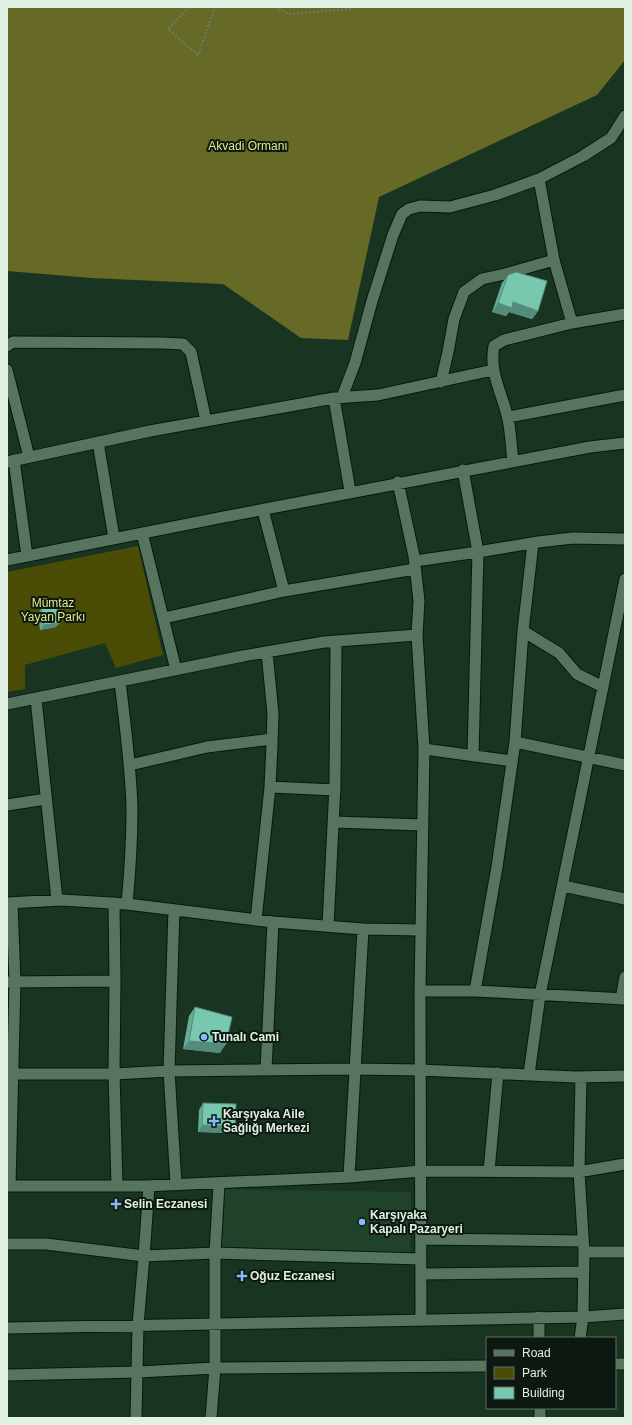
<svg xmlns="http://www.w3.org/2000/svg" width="632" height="1425" font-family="Arial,sans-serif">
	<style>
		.built { fill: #20422a }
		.green { fill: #4b4c06 }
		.forest { fill: #676927 }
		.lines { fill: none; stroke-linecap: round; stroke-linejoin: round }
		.minor-casing { stroke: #021c0a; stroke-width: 13 }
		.path { stroke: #687f6e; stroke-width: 2; stroke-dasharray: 2 2; stroke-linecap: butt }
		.minor { stroke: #56745e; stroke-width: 11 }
		.wall { fill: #66ac96 }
		.shaded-wall { fill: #538c7a }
		.building { fill: #77c8af; stroke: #538c7a }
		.poi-dot { fill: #86bbfb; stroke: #0d1910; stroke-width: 1.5 }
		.labels { text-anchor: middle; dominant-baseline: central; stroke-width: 4; stroke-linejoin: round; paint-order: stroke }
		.park-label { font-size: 12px; fill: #e3e889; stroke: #0d1910 }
		.poi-label { font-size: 12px; font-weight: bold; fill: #e0f0e3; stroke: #0d1910; text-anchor: start }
	</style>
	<rect width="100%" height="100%" fill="#193521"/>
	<path class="built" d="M222 1189 411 1192 410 1254 221 1251Z"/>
	<path class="green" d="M138 546 163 655 116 668 105 643 25 665V689L7 692V572Z"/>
	<path class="forest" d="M7 7H625V60L597 95 379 197 348 340 301 338 223 284 91 278 7 271Z"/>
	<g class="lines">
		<defs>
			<path id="minor" d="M539 179 554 260 572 323
				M7 346 13 342 161 343 183 344 191 352 206 421
				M7 370 29 457
				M441 382 448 352 454 319 464 292 482 279 505 274 554 260
				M342 397 355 363 372 301 393 235 402 214 409 209 420 206 450 207 495 195 539 179 583 156 611 138 625 116
				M334 398 350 491
				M508 417 625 395
				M98 442 114 538
				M14 460 27 556
				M513 461C511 446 511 430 507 415 501 391 489 371 494 346L504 340 572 323 625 314
				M7 462 150 431 334 398 378 395 493 370
				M463 470 478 552 473 756
				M398 482 414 556 419 601 417 635 424 749 420 991 421 1320
				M263 510 284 591
				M142 533 176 670
				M7 560C201 521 396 483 590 447L625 443
				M415 561 478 552 538 542 573 538 625 539
				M164 618 284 591 415 569
				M523 631 559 653 577 674 603 687
				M120 682C125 724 131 767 132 809 132 841 130 872 127 904
				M36 699 57 900
				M7 704 243 656 324 642 417 635
				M515 742 625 765
				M424 749 512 761
				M130 765 207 747 272 739
				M270 787 335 790
				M7 805 46 799
				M334 822 423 825
				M563 886 625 899
				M7 903 62 900 127 904 273 922 363 929 421 930
				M114 903 115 981 114 1074 117 1186
				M174 910 169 1071 176 1184
				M256 920 270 787 272 745 273 714 267 652
				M328 926 335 785 336 641
				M8 982 115 981
				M420 991H475L625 999
				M475 991 497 867 515 742 523 631 533 543
				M621 999 625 977
				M266 1070 273 922
				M7 1074H114L169 1071 355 1069 420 1070 575 1077 625 1076
				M529 1074 540 995 625 579
				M489 1171 498 1073
				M349 1177 363 929
				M7 1186H145L349 1177 421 1171 578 1172 625 1164
				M10 1186 15 982 12 903
				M421 1239 583 1241
				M7 1244H46L144 1256 215 1253 421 1259
				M584 1252H625
				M421 1274 584 1272
				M539 1317V1338
				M7 1328 583 1317 625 1314
				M580 1338 583 1317 584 1252 579 1172 581 1077
				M615 1364H625
				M7 1375 138 1372 215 1368 487 1366
				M136 1418 138 1325 144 1256 149 1186
				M211 1418 215 1368V1253L219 1184
				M540 1418V1408"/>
		</defs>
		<use href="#minor" class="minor-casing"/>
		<path class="path" d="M189 7 168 29 198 55 215 7
			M275 7 289 14 350 9 353 7"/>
		<use href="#minor" class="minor"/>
	</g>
	<path class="wall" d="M508 275 538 311 532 319 509 312 506 316 492 312 502 283Z
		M41 609 56 627 40 630 38 614Z
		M195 1007 220 1053 183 1049 189 1016Z
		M203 1103 235 1126 230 1133 198 1132 199 1110Z"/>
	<path class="shaded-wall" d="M513 302 538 311 532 319 509 312 506 316 492 312 498 303Z
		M60 623 56 627 40 630 44 625Z
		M189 1041 226 1044 220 1053 183 1049Z
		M202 1125 235 1126 230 1133 198 1132Z"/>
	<path class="building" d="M516 272 547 281 538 311 513 302 512 308 498 303 508 275Z
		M57 607 60 623 44 625 41 609Z
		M195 1007 232 1017 226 1044 189 1041Z
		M203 1103 236 1104 235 1126 202 1125Z"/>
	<g class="poi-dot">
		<circle cx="204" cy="1037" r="4"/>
		<path d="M212 1115h4v4h4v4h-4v4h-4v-4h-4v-4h4z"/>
		<path d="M114 1198h4v4h4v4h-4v4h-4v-4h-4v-4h4z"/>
		<circle cx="362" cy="1222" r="4"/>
		<path d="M240 1270h4v4h4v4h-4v4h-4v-4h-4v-4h4z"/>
	</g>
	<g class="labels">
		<g class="park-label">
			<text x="248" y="146">Akvadi Ormanı</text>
			<text x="53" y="603">Mümtaz<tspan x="53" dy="14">Yayan Parkı</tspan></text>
		</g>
		<g class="poi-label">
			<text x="212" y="1037">Tunalı Cami</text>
			<text x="223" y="1114">Karşıyaka Aile<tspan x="223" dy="14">Sağlığı Merkezi</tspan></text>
			<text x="124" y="1204">Selin Eczanesi</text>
			<text x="370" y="1215">Karşıyaka<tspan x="370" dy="14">Kapalı Pazaryeri</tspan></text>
			<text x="250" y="1276">Oğuz Eczanesi</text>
		</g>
	</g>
	<rect width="632" height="1425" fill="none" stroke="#e0f0e3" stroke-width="16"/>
	<rect x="486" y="1337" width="130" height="72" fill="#0d1910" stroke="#616f64"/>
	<rect x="494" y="1350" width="20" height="6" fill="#56745e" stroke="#616f64"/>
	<text x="522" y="1357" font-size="12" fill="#e0f0e3">Road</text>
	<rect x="494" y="1367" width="20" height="12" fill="#4b4c06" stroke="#616f64"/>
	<text x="522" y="1377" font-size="12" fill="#e0f0e3">Park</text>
	<rect x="494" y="1387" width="20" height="12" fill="#77c8af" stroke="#616f64"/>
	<text x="522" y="1397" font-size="12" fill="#e0f0e3">Building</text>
</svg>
